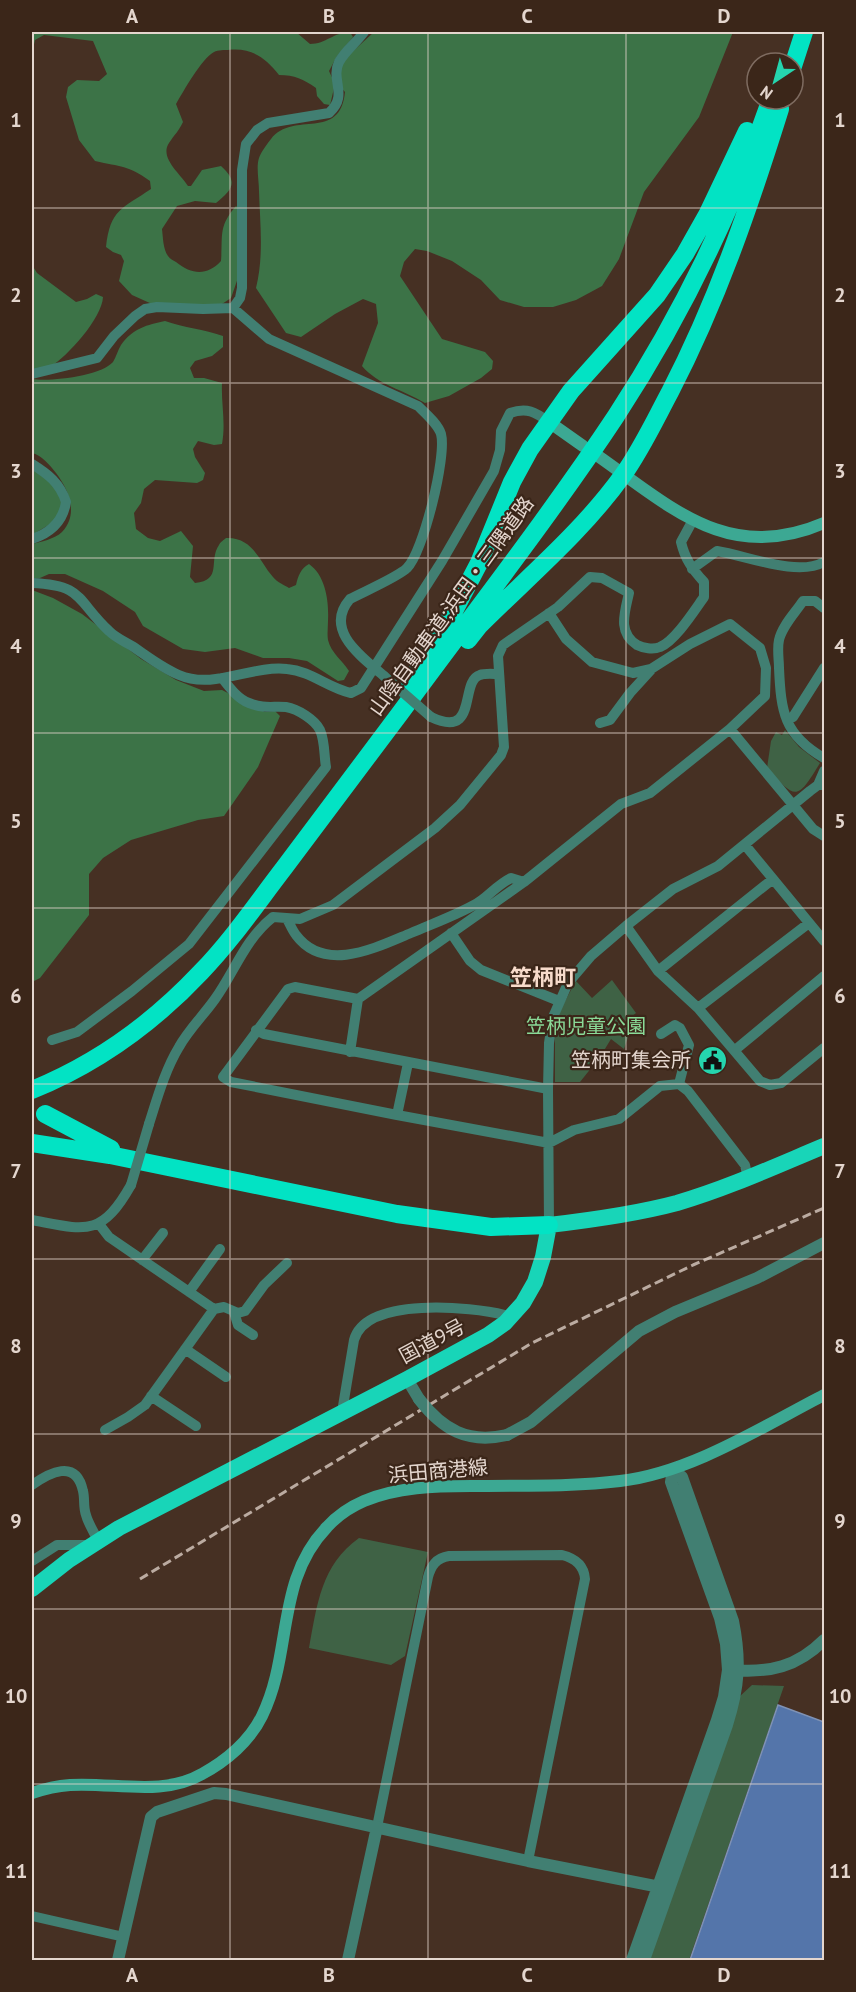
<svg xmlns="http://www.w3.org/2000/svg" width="856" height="1992" font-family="'PT Sans','Noto Sans JP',sans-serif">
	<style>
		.green { fill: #3f6245 }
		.forest { fill: #3c7347 }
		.water { fill: #5475aa; stroke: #7f92b5; stroke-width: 1.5 }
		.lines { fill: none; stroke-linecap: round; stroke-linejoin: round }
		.minor { stroke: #417f72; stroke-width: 10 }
		.tertiary { stroke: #417f72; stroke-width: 12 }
		.secondary { stroke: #3ca893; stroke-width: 12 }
		.trunk { stroke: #18d5b8; stroke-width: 16 }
		.motorway { stroke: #02e3c4; stroke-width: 18 }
		.rail { stroke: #bbaba1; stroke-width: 3; stroke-dasharray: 9 4.5; stroke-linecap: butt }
		.minor-bridge { stroke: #417f72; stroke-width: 10 }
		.tertiary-bridge { stroke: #417f72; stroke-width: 12 }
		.grid { fill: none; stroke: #e4d6ce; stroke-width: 1.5; stroke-opacity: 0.55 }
		.labels { text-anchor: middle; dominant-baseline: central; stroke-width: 4.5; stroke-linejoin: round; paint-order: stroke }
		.street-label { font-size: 20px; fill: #e4d6ce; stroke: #3b2619 }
		.park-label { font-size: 20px; fill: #8ada98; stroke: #3b2619 }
		.poi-label { font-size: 20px; fill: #e4d6ce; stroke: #3b2619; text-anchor: end }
		.quarter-label { font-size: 22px; font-weight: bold; fill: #f7dbcb; stroke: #3b2619 }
		.neatline { fill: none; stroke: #e4d6ce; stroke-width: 2 }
		.grid-label { font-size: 20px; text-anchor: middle; font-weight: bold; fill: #e4d6ce }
	</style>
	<rect width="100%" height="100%" fill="#463023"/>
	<path class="green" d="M785 730 799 747 820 763C797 801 796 800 767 768L771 741 776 732 782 735Z
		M612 980 636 1013 626 1021 628 1037 624 1049 611 1039 600 1057 580 1082H555V1032L559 1012 576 981 592 998Z
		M359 1538 428 1552 405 1656 391 1665 309 1648C317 1605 321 1565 359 1538Z
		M752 1685 784 1686 689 1960H647L739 1697Z"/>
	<path class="forest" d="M32 32H296L310 44C326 44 334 32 350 32L353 37 337 56 329 71 335 84 330 105 324 104 317 96 316 88C303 79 295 75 279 75 266 58 251 47 228 50 225 50 218 50 214 52 202 58 183 92 176 104L183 122C178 132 175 134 169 143 159 158 181 174 188 186H191L202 170 221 166C239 182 232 190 216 203L195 201 177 206 162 229C163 237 163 249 168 256 170 259 173 260 176 262 192 275 207 276 221 261 223 235 218 227 236 206L238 208 239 275 231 298 219 306 152 304 132 295 119 281 124 261 121 255 113 252 106 247C110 209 123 208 151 189L150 181C128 165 121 167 95 161L79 140 66 97 68 87 77 80 99 81 107 74 93 41 44 35 35 40 32 53Z
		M374 32H733L699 117 644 192 619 259 602 286 576 300 553 307H524L500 300 481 280 452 261 427 251 415 249 404 262 400 276 442 339 485 352 493 361 492 369 481 378 449 396 425 403C404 390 378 385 362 366L378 323 376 304 363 299 335 314 301 337 286 333 256 288C264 256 260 223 259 191 259 181 256 167 259 158 261 152 267 144 271 139 294 110 340 142 345 92L339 85 338 69 350 54Z
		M32 265 37 273 76 302 87 299 96 294 103 297C102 318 68 356 50 367 44 370 37 370 32 372Z
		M165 321C184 328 204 329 223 336V347L212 356 195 361 190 368 194 378H204L222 383C221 404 226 422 222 444L214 445 198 441 193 449 195 457 205 473 203 480 197 483 155 480 144 489 141 503 134 513 136 529 148 538 160 541 181 531 193 546 190 577 195 583C223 580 208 561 219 545 220 542 224 540 226 538 253 537 259 561 273 577 277 582 284 585 289 588L296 585C298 576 301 568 309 564 326 576 329 602 328 621 328 627 327 634 328 640 331 653 342 660 349 671L344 680 338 681 307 661 289 658H263L235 648 205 652 183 649 143 626 135 612 103 591 65 574H49L40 578H32V544C40 542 55 539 62 532 79 514 69 490 56 473 50 465 41 455 32 453V379C50 382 101 376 113 362 116 357 118 350 121 345 133 328 147 325 165 321Z
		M32 467 52 481 61 500V508L55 521 32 535Z
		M32 590 53 598 82 614 141 659 176 680 204 691 222 690 265 712 275 711 280 716 258 767 224 816 198 820 131 840 103 858 89 874V915L40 978 32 982Z"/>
	<path class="water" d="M778 1705 824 1722V1960H690Z"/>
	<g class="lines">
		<path class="minor" d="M233 308 240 298 242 288V170L246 144 257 130 268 123 329 113C349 95 330 80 339 62 345 51 357 42 364 32
			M32 374 97 358 114 336 135 316 145 309 157 307 203 309 233 308 269 339 418 406C425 413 438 424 441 434 447 456 423 553 407 568 398 577 363 592 350 599 323 630 362 657 384 676
			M32 464C48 474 60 483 66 502 63 522 50 533 32 539
			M692 569 717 551C748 556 797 577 824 562
			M32 583C84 585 76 600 109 631 116 638 124 641 132 646 147 656 162 668 179 675 214 690 251 665 287 669 311 671 328 688 351 693L361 688 442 561 494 471 500 450 501 431 510 413C527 407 535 412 549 422
			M824 608 815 601H803C795 613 782 626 779 640 777 649 779 660 779 668 781 712 784 735 824 758
			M549 613 566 639 592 662 633 673 651 669 690 644 730 624 760 648 766 668 765 696 730 729
			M431 717C479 740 459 681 480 675 485 673 493 674 499 674
			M787 720 793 717 824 668
			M600 723 610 720 630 693 651 670
			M818 785 824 771
			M745 845 824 941
			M287 919C290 924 292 930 296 935 325 974 377 947 411 933 432 924 454 916 474 905 488 898 495 886 511 878L524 882
			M626 926 658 971 698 1008 760 1081 770 1085 781 1083 824 1048
			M451 933 470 961 481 970 559 1001
			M658 971 773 879
			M358 999 295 987 288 989 223 1077 231 1082 397 1115 408 1063
			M698 1008 809 923
			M256 1030 264 1034 548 1089
			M661 1034 675 1025 680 1028 689 1045 679 1084
			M52 1040 77 1032 132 991 189 944 326 767C324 756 325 741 320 730 315 720 298 709 286 707 272 706 264 709 249 703 238 699 229 687 222 678
			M735 1050 824 976
			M350 1052 358 999 524 882 621 804 650 793 730 729 813 829 824 836
			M397 1115 549 1143 574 1130 619 1119 660 1086 679 1084 688 1091 745 1165 748 1178
			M149 1124C157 1099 165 1070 179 1047 189 1029 203 1016 215 999 235 971 245 939 273 917L300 919 333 905 435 828 460 805 501 755 504 747 498 656 503 645 558 607 590 577 602 578 629 593C625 612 617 632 637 645 643 648 653 650 660 647 675 641 694 611 704 597V582C692 569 685 559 681 542L693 520
			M32 1220C85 1230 101 1238 131 1185
			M99 1224 109 1237 214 1309 224 1307 238 1313 245 1311 264 1285 287 1263
			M549 1225 548 1089 549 1043 553 1017 568 983 591 956 626 926 673 889 718 866 810 791 818 785H824
			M142 1260 163 1233
			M189 1292 220 1249
			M234 1312 238 1325 253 1335
			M185 1349 226 1377
			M151 1396 196 1426
			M342 1412 354 1340C366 1296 472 1307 505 1315
			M105 1430 128 1417 145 1405 214 1309
			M32 1485C49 1473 76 1458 83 1491 85 1499 83 1507 86 1515 88 1523 94 1532 98 1541
			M32 1561 57 1545H91
			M377 1827 428 1577C431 1566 436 1558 449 1556L562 1555C574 1558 584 1565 585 1579L528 1861
			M32 1916 124 1937"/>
		<path class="tertiary" d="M407 1379 419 1399
			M507 1435 531 1422 639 1331 675 1312 757 1278 824 1243
			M732 1670C770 1673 797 1667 824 1640
			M118 1960 151 1817 157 1812 214 1793 226 1794 528 1861 665 1888
			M348 1960 377 1827
			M632 1960 717 1720 724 1697 728 1670 726 1644 720 1618 671 1482 673 1470 682 1477 733 1621C741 1661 739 1687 727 1725L644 1960"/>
		<path class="secondary" d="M549 422 583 446
			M598 456C672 508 729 564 824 523
			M32 1793C44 1789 57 1786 70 1785 114 1782 162 1797 202 1774 226 1761 250 1741 262 1716 293 1653 275 1581 327 1527 337 1516 350 1507 364 1501 397 1487 435 1486 471 1486 520 1485 571 1487 620 1481 690 1473 762 1427 824 1395"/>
		<path class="trunk" d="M32 1589 69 1560 119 1528 407 1379 488 1335 505 1323 523 1303 535 1282 543 1257 549 1225C592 1220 636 1214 677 1203 728 1188 776 1166 824 1146"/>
		<path class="motorway" d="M793 66 804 32
			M468 640 479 626C528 577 582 532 623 475 641 450 655 420 670 392 717 301 749 208 780 109
			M408 685 454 611 479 563 512 482 530 449 571 391 657 295 685 254 707 215 747 131
			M32 1090C96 1064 154 1022 201 972 232 940 257 903 284 868 323 816 362 764 401 712 473 614 549 517 616 416 680 318 733 209 771 99
			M45 1114 111 1149
			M32 1143 110 1155 397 1214 491 1227 549 1225"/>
		<path class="rail" d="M140 1579 532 1343 693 1265 824 1208"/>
		<path class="minor-bridge" d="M384 676 431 717
			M131 1185 149 1124"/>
		<path class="tertiary-bridge" d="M419 1399C443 1430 468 1444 507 1435"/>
	</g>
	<path class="grid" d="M230 32V1960M428 32V1960M626 32V1960M32 208H824M32 383H824M32 558H824M32 733H824M32 908H824M32 1084H824M32 1259H824M32 1434H824M32 1609H824M32 1784H824"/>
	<defs>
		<symbol id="civic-disc" viewBox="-11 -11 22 22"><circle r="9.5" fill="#25d5ae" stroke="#3b2619"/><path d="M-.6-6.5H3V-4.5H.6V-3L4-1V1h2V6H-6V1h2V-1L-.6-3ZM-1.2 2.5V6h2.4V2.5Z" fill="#111"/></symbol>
	</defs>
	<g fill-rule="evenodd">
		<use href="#civic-disc" x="696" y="1044" width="33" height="33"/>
	</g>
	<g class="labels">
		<g class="street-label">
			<text transform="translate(451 606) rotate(-54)">山陰自動車道;浜田・三隅道路</text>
			<text transform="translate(432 1341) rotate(-28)">国道9号</text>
			<text transform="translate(438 1471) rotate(-5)">浜田商港線</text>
		</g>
		<g class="park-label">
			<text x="586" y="1026">笠柄児童公園</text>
		</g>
		<g class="poi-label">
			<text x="691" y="1060">笠柄町集会所</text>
		</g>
		<g class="quarter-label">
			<text x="543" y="977">笠柄町</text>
		</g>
	</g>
	<rect width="856" height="1992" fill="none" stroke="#3b2619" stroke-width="66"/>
	<g transform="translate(775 81) rotate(216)"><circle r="28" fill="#3b2619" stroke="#7f6c61" stroke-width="1.5"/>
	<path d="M0-4.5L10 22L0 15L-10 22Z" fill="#25d5ae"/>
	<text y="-9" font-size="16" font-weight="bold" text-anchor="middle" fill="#e4d6ce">N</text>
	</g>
	<rect x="33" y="33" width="790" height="1926" class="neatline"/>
	<g class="grid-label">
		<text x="132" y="23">A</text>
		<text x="329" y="23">B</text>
		<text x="527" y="23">C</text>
		<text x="724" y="23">D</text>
		<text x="16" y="127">1</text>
		<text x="840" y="127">1</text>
		<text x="16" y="302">2</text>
		<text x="840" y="302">2</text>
		<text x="16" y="478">3</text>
		<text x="840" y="478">3</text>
		<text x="16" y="653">4</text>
		<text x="840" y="653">4</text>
		<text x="16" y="828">5</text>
		<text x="840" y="828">5</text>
		<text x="16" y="1003">6</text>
		<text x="840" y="1003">6</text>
		<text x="16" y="1178">7</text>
		<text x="840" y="1178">7</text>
		<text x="16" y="1353">8</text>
		<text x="840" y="1353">8</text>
		<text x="16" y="1528">9</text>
		<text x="840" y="1528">9</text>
		<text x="16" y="1703">10</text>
		<text x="840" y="1703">10</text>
		<text x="16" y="1878">11</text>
		<text x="840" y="1878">11</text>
		<text x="132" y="1982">A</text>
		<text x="329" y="1982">B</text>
		<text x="527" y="1982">C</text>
		<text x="724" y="1982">D</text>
	</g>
</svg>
